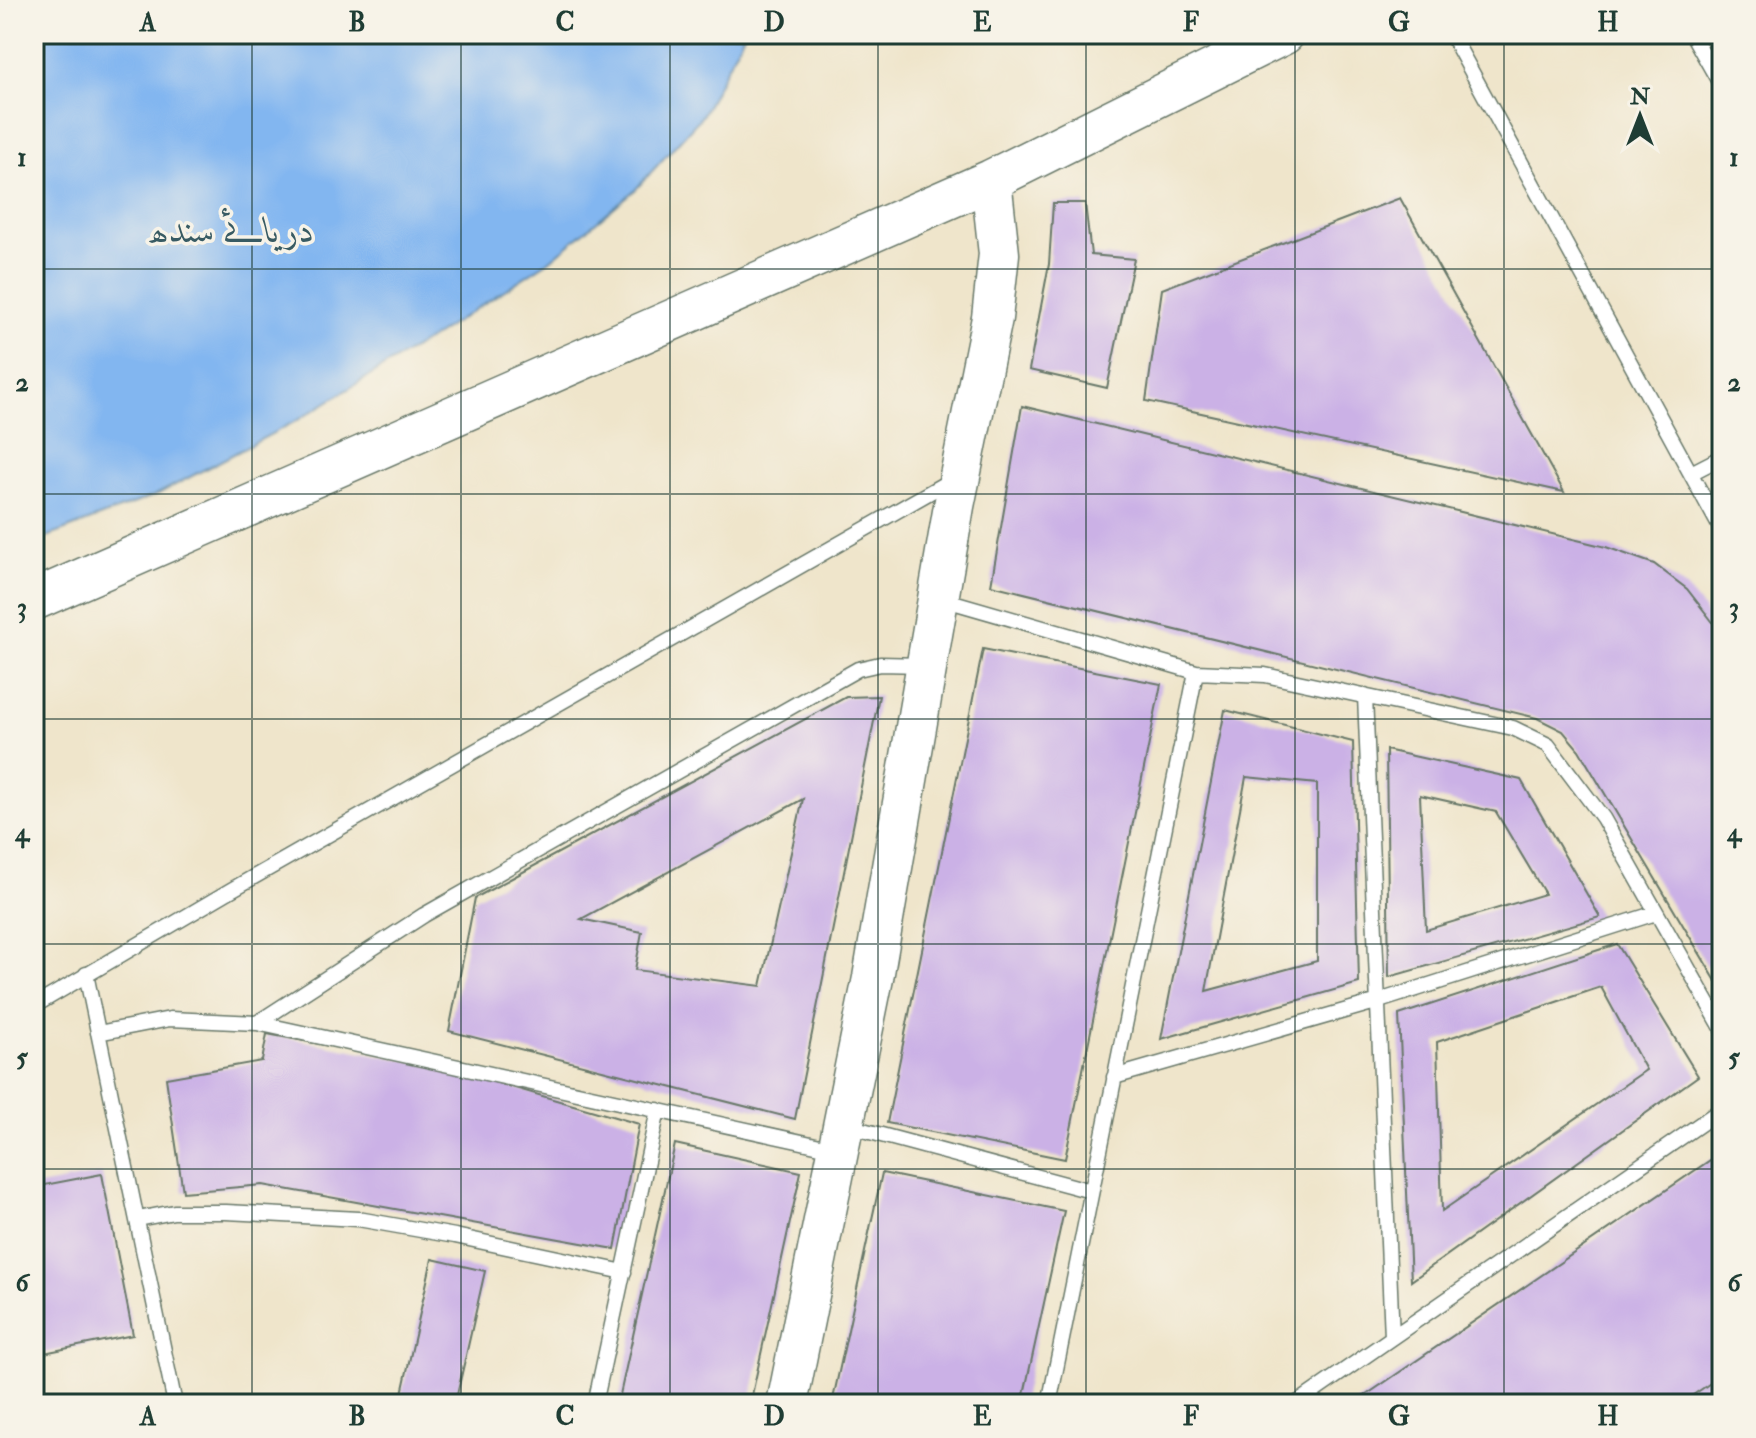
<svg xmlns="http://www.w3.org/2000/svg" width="1756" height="1438" font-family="'IM FELL Double Pica',Amiri,serif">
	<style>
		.water { fill: #82b6f0; stroke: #507a92; stroke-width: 2 }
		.building { fill: #cbb1e6; fill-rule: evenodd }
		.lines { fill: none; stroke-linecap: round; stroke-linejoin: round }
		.lane-casing { stroke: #687869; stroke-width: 17 }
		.secondary-casing { stroke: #687869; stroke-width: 43 }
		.lane { stroke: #fff; stroke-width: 14 }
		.secondary { stroke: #fff; stroke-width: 40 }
		.grid { fill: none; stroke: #1f3d34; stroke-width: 2; stroke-opacity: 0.55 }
		.labels { text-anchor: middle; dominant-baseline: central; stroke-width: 7; stroke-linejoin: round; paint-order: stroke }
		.water-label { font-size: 36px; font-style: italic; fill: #385b63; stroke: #f7f3e8 }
		.neatline { fill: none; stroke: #1f3d34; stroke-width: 3 }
		.grid-label { font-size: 26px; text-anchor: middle; font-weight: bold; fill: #1f3d34 }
	</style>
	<rect width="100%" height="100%" fill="#f7f3e8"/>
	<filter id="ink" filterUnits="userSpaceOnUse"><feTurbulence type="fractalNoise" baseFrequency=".0125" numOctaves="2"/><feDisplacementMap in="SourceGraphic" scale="16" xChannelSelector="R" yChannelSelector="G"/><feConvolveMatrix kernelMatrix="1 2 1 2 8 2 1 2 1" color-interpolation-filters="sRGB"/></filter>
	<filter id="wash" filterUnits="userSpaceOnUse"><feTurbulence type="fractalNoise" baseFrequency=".006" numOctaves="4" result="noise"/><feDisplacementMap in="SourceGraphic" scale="32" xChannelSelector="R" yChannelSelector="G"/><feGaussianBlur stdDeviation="1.8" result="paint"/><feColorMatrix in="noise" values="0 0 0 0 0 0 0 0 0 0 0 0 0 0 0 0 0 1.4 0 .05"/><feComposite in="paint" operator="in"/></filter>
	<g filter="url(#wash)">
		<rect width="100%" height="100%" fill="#efe5cb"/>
		<path class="water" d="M34 34H744L702 116 636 189 549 261 436 335 298 420 156 495 34 542Z"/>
		<g id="blocks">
			<path class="building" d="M1400 198 1564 492 1146 401 1162 289Z
				M1053 203H1085L1091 255 1134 259 1107 388 1029 370 1049 264Z
				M1022 406 1606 547 1654 564 1687 589 1722 634V991L1579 750 1563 731 1537 718 991 585Z
				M983 649 1161 684 1065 1159 887 1123Z
				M879 696 795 1119 449 1031 475 898 846 697ZM803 799 761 986 635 970 642 932 581 919Z
				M1225 710 1353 742 1359 983 1161 1039ZM1246 777 1317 784V961L1206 991Z
				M1386 750 1521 780 1600 917 1389 977ZM1420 795 1496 812 1545 894 1426 930Z
				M1617 944 1698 1076 1411 1281 1399 1015ZM1601 987 1646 1070 1442 1211 1437 1042Z
				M267 1034 442 1067 639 1124 615 1249 263 1185 183 1192 166 1078 262 1061Z
				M675 1144 801 1172 750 1404H618Z
				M1722 1152V1375L1680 1404H1353Z
				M882 1173 1064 1211 1022 1404H832Z
				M102 1174 133 1335 34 1355V1187Z
				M432 1259 485 1271 455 1404H430L401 1398Z"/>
		</g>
	</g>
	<g filter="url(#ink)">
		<use href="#blocks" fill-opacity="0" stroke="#687869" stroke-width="2"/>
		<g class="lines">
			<defs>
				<path id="lane" d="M1451 34 1722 531
					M1692 34 1722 87
					M1691 473 1722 457
					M939 598 1196 672 1265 675 1513 728 1548 745 1603 818 1722 1028
					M1365 696 1392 1337
					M86 974 175 1404
					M34 1006 231 890 953 479
					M257 1023 424 915 858 669 880 664 923 665
					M98 1033 170 1019 257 1023 834 1149
					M1114 1077 1379 1001 1656 913
					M844 1125 1091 1191
					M138 1219 174 1212H226L358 1219 455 1236 624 1272
					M595 1404 658 1110
					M1049 1404 1196 672
					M1296 1404 1722 1109
					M1714 1404 1722 1398"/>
				<path id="secondary" d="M34 600 991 180 1284 34
					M787 1404 873 978 954 506 992 318 999 254 991 180"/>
			</defs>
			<use href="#lane" class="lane-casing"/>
			<use href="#secondary" class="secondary-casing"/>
			<use href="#lane" class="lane"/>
			<use href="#secondary" class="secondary"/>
		</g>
	</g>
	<path class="grid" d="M252 34V1404M461 34V1404M670 34V1404M878 34V1404M1086 34V1404M1295 34V1404M1504 34V1404M34 269H1722M34 494H1722M34 719H1722M34 944H1722M34 1169H1722"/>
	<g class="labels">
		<g class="water-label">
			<text x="231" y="230">دریائے سندھ</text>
		</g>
	</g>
	<rect width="1756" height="1438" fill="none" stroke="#f7f3e8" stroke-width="88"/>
	<g transform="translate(1640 116)" stroke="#f7f3e8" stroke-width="6" paint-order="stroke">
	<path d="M0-6L14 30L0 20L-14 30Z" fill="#1f3d34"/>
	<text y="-12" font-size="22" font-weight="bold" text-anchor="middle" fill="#1f3d34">N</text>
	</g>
	<rect x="44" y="44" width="1668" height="1350" class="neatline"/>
	<g class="grid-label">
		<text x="148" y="31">A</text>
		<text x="357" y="31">B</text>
		<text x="565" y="31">C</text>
		<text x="774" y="31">D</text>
		<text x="982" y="31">E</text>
		<text x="1191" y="31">F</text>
		<text x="1399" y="31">G</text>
		<text x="1608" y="31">H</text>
		<text x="22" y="166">1</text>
		<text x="1734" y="166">1</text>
		<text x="22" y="391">2</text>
		<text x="1734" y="391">2</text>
		<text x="22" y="616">3</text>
		<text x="1734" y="616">3</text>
		<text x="22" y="841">4</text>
		<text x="1734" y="841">4</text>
		<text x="22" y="1066">5</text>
		<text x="1734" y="1066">5</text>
		<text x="22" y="1291">6</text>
		<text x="1734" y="1291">6</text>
		<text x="148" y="1425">A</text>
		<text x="357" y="1425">B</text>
		<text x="565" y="1425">C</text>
		<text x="774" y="1425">D</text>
		<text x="982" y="1425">E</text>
		<text x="1191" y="1425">F</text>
		<text x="1399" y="1425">G</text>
		<text x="1608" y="1425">H</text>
	</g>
</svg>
